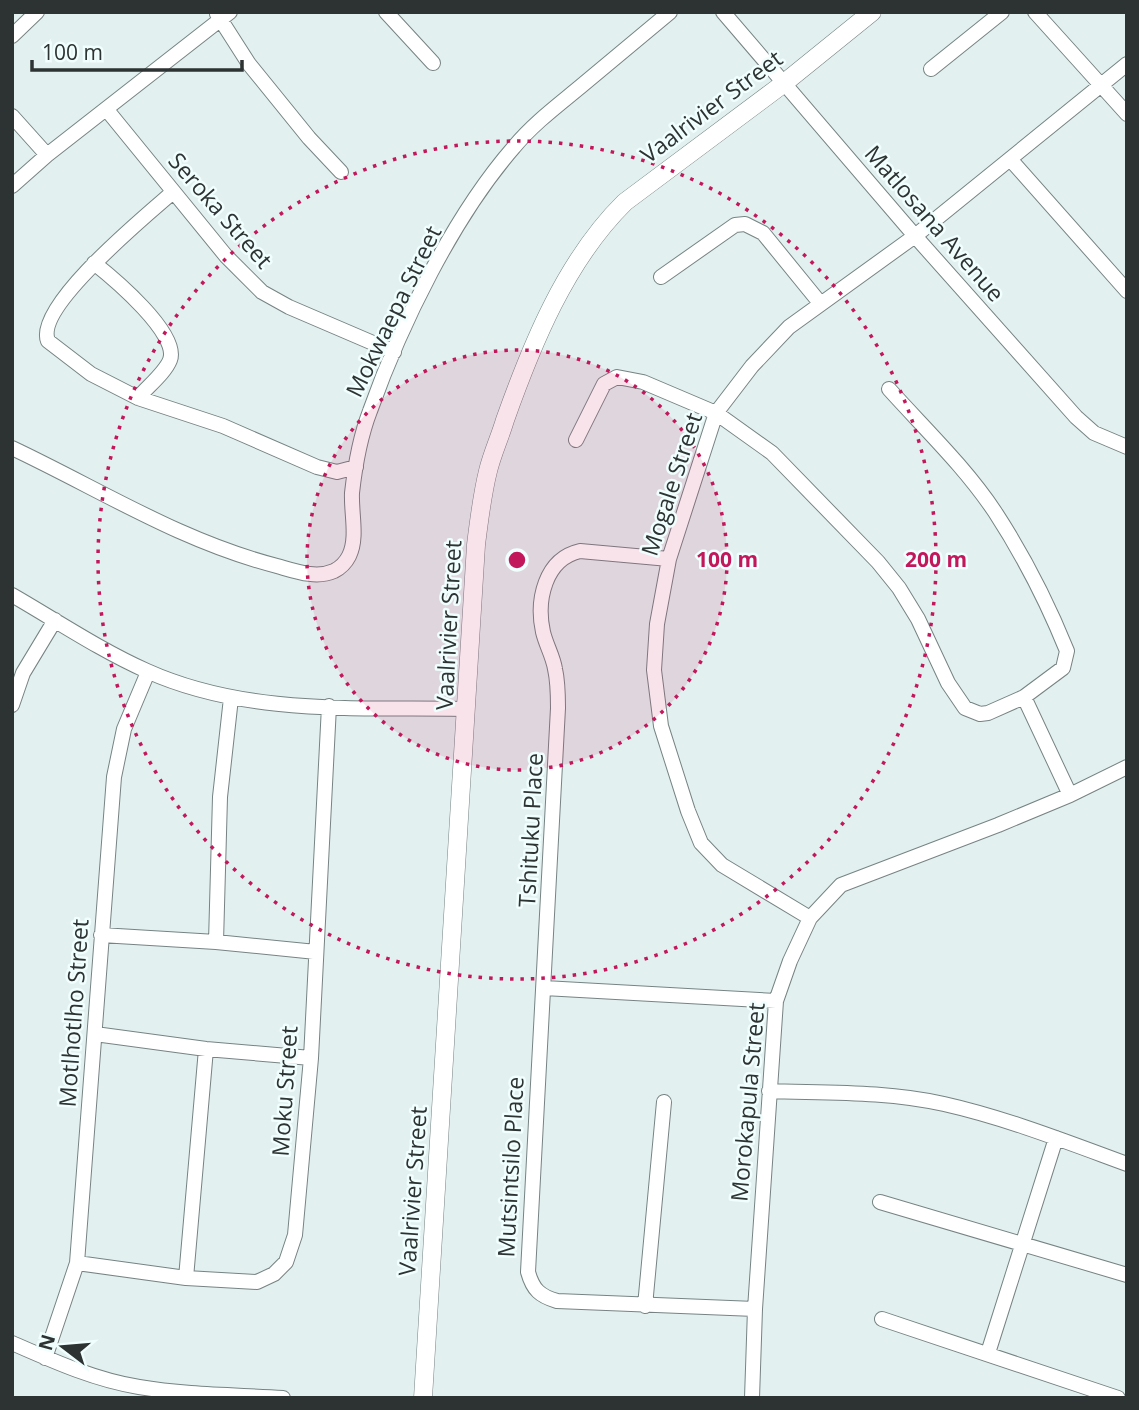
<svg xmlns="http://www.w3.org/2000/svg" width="1139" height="1410" font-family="'Open Sans',sans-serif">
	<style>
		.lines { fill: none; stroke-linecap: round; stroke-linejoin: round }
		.minor-casing { stroke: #778383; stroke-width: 16 }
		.tertiary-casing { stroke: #778383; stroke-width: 19 }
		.minor { stroke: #fff; stroke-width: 14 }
		.tertiary { stroke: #fff; stroke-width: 18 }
		.ring { fill: none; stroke: #c2185b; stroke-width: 3.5; stroke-dasharray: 3.5 7 }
		.labels { text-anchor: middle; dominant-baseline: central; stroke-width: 5; stroke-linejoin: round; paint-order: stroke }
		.street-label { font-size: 23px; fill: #2d3232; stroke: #f0fefd }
		.centre { fill: #c2185b; stroke: #f0fefd; stroke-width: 3.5 }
		.ring-label { font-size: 21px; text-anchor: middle; font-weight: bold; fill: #c2185b; stroke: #f0fefd; stroke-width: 5; stroke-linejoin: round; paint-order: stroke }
	</style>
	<rect width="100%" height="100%" fill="#e3f0f0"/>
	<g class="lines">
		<defs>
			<path id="minor" d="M386 12 433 63
				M723 12 915 236 1076 417 1094 433 1127 447
				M1035 12 1127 114
				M217 14 249 64 309 138 341 172
				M12 36 37 12
				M931 69 1002 12
				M107 110 226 256 262 292 289 307 394 352
				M12 116 47 155
				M1010 159 1127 291
				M12 186 47 155 230 12
				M173 192C148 214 34 307 48 341L91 374 138 398 223 426 317 467 337 472 356 467
				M94 263C113 278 180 334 170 360 165 373 147 387 138 398
				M661 277 735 225 745 224 763 233 820 303
				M576 440 604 384 617 377 643 382 716 413 772 453 878 562 899 588 918 619 948 683 965 708 980 714 988 713 1024 697 1063 668 1067 651C1048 604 1023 555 995 512 965 467 925 429 889 389
				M12 448C101 490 180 541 277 566 295 571 316 579 334 571 340 568 346 562 349 556 358 538 351 513 352 493 355 466 360 437 370 411 401 324 453 217 514 147 533 124 557 106 580 87 610 62 640 37 670 12
				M669 559 580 551C545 559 536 600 543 632 546 645 553 656 555 669 558 682 558 695 558 708L528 1272C533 1290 540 1296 557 1301L755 1309
				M12 595C57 621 100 650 147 671 247 716 360 707 467 709
				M1024 697 1070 795
				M12 705 23 673 55 620
				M810 918 722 865 701 843 688 811 661 726 654 670 657 624 669 559 716 413 752 366 789 327 915 236 1127 64
				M101 935 216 942 316 952
				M216 942 220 797 231 698
				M544 988 776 1001
				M95 1034 206 1049 311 1058
				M769 1091C828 1093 887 1091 944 1104 1006 1118 1067 1142 1127 1164
				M880 1202 1127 1275
				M77 1263 186 1278 257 1282 274 1274 286 1262 295 1235 311 1058 329 706
				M186 1278 206 1049
				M645 1306 664 1102
				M882 1319 1118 1398
				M12 1343C53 1361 95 1380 139 1387 186 1395 235 1395 283 1398
				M988 1353 1056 1138
				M45 1358 77 1263 114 777 124 729 148 672
				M752 1398 755 1309 776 1001 790 961 810 918 841 885 998 825 1070 795 1127 767"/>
			<path id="tertiary" d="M423 1398 476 545C479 520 482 495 488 471 492 454 500 437 505 420 532 344 566 260 625 202L783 84 872 12"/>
		</defs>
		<use href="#minor" class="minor-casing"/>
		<use href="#tertiary" class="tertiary-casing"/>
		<use href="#minor" class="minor"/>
		<use href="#tertiary" class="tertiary"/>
	</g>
	<circle cx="517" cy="560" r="210" fill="#c2185b" fill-opacity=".12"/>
	<g class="ring">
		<circle cx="517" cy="560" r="210"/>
		<circle cx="517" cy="560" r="419"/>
	</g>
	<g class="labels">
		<g class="street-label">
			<text transform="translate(711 106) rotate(-37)">Vaalrivier Street</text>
			<text transform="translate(221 210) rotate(49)">Seroka Street</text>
			<text transform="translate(935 223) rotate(49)">Matlosana Avenue</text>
			<text transform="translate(393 311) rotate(-64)">Mokwaepa Street</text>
			<text transform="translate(671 484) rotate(-72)">Mogale Street</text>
			<text transform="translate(448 625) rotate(-87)">Vaalrivier Street</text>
			<text transform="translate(530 830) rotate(-87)">Tshituku Place</text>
			<text transform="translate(73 1013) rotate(-86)">Motlhotlho Street</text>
			<text transform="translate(284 1091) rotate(-86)">Moku Street</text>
			<text transform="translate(747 1102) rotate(-85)">Morokapula Street</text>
			<text transform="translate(510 1167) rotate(-87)">Mutsintsilo Place</text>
			<text transform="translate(412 1191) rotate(-86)">Vaalrivier Street</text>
		</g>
	</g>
	<circle cx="517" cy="560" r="10" class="centre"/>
	<g class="ring-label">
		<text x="727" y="567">100 m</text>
		<text x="936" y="567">200 m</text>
	</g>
	<rect width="1139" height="1410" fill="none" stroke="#2d3232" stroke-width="28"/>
	<g transform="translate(63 1347) rotate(286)" stroke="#f0fefd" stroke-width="5" paint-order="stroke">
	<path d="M0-5L12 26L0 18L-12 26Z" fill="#2d3232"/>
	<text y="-10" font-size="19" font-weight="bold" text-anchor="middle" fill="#2d3232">N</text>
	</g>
	<path d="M32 60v10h210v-10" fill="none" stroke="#2d3232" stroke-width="3.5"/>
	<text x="42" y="60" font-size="21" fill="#2d3232" stroke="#f0fefd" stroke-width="5" paint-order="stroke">100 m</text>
</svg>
